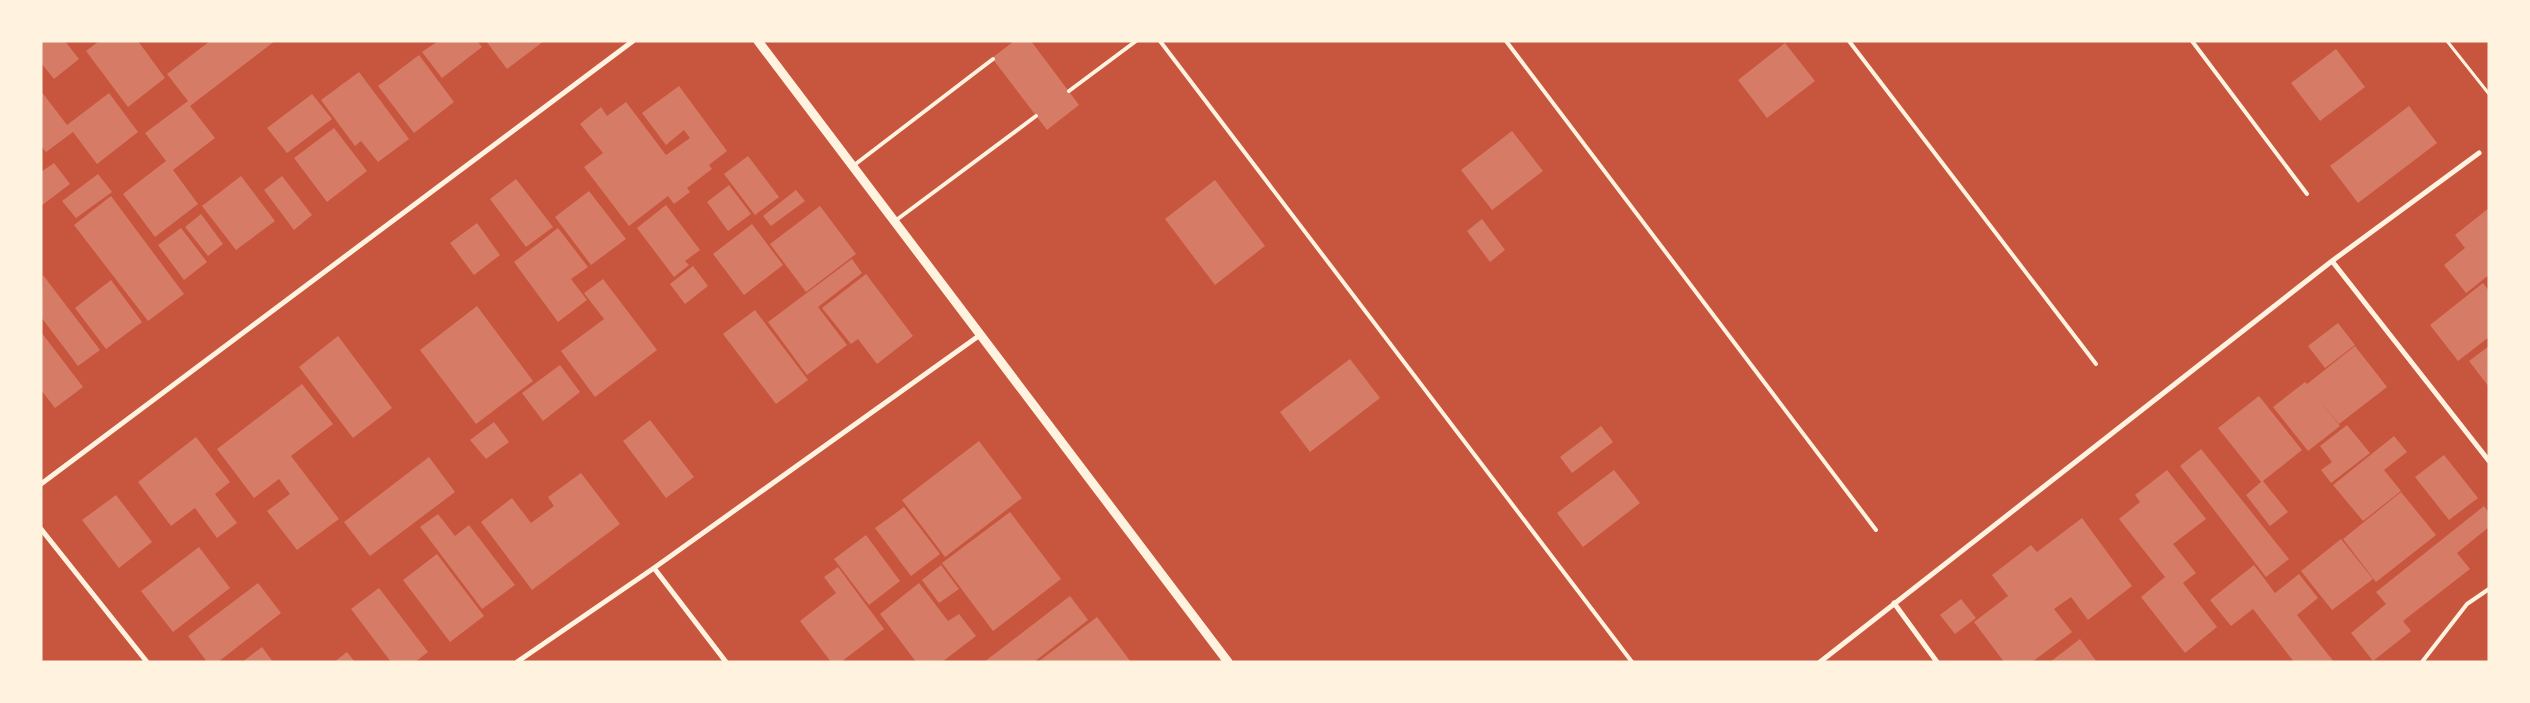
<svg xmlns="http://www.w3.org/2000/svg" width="2530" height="703" font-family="'Titillium Web',sans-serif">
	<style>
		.building { fill: #d67c66 }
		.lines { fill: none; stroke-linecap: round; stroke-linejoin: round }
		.path { stroke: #fff3e0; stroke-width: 3 }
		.service { stroke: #fff3e0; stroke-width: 4 }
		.minor { stroke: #fff3e0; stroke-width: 5 }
		.tertiary { stroke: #fff3e0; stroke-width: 9 }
	</style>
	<rect width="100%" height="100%" fill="#c8553d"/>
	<path class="building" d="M41 41H65L79 59 54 79 41 63Z
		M99 41H138L165 78 128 107 86 51Z
		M210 41H275L190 106 215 138 173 170 198 204 155 237 123 194 166 161 145 133 188 101 167 74Z
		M438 41H477L482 47 442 78 422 52Z
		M486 41H544L507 69Z
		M1014 41H1031L1079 105 1047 130 992 58Z
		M1785 43 1815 81 1767 118 1738 80Z
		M2336 49 2365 87 2320 121 2291 83Z
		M419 55 454 102 414 133 378 86Z
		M359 72 409 139 378 162 361 141 355 146 321 100Z
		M679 86 727 151 709 165 712 169 687 188 690 192 674 204 668 196 629 226 584 167 603 153 580 124 601 107 607 116 626 102 666 155 690 138 684 130 666 145 642 113Z
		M41 91 67 125 109 93 138 132 97 164 73 132 46 152 41 146Z
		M312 94 332 119 287 153 267 128Z
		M2409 106 2437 143 2358 203 2330 166Z
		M334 128 367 171 327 202 294 158Z
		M1512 131 1543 171 1492 210 1461 170Z
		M748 156 779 197 755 215 724 174Z
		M54 163 70 184 41 206V172Z
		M98 174 112 192 76 218 62 201Z
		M241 176 275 221 236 250 202 206Z
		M282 176 312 215 294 230 264 190Z
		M516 179 553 227 526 247 490 199Z
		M1215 180 1265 246 1215 285 1165 219Z
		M729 185 751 214 728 231 707 202Z
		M796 190 805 201 771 226 763 216Z
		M589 191 626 239 591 265 555 217Z
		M111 196 184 294 148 321 74 225Z
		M666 205 700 250 685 261 689 265 674 277 637 228Z
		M820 206 856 254 806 292 770 244Z
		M2489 208V275L2466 293 2444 265 2465 248 2455 235Z
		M201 214 223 244 208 256 185 227Z
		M1482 219 1505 250 1490 262 1467 231Z
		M477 223 500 255 474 275 450 243Z
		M752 224 783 265 744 295 713 254Z
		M181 228 207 262 184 280 158 245Z
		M558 228 588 267 571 279 587 300 558 322 514 262Z
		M852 259 862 273 818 307 847 345 807 375 768 322Z
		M693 266 708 286 685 304 670 284Z
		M866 274 913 336 877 364 858 339 851 344 822 308Z
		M43 275 100 350 78 366 41 317Z
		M603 279 657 350 595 397 561 351 604 319 584 293Z
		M111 280 142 322 106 349 75 308Z
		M2483 283 2489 291V337L2458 361 2430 325Z
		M477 306 533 381 476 424 420 350Z
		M755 310 808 380 776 404 723 334Z
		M2338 323 2355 345 2325 368 2308 346Z
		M41 332 83 387 55 408 41 390Z
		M338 336 392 408 353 438 299 367Z
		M2355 346 2387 387 2339 424 2318 398 2340 426 2308 451 2273 407 2305 382 2307 384Z
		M2489 346V387L2469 361Z
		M1350 359 1380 398 1310 452 1280 412Z
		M560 365 580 392 543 421 522 393Z
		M302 384 333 424 291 456 339 519 297 550 267 511 290 494 279 479 254 498 217 449Z
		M2259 396 2302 450 2263 481 2288 512 2270 526 2246 495 2261 482 2218 428Z
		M650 420 694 477 666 498 623 441Z
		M494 422 509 442 486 459 470 440Z
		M2347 425 2370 453 2331 483 2321 470 2332 462 2320 446Z
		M1601 426 1613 442 1572 473 1560 457Z
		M2394 436 2407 452 2384 470 2401 491 2363 521 2333 485Z
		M196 437 230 482 215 494 237 523 217 538 195 508 171 526 138 482Z
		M979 441 1022 498 945 557 902 500Z
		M2201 449 2289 559 2266 577 2180 466Z
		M2444 455 2478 498 2449 520 2415 477Z
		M429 457 455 492 370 556 344 522Z
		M1614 470 1640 503 1583 547 1557 513Z
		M2167 470 2206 519 2173 544 2196 573 2183 583 2217 627 2185 653 2141 597 2165 577 2119 519 2140 502 2135 495Z
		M581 473 620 524 532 590 481 522 512 498 531 523 554 506 548 497Z
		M2401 492 2436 535 2376 582 2343 539Z
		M116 495 152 542 119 568 82 520Z
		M2484 506 2489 513V527L2457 553 2470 569 2403 621 2411 631 2373 661 2351 633 2386 604 2376 592Z
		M904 507 940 554 911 576 875 528Z
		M1010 512 1061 579 993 631 942 563Z
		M438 514 455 536 469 525 515 585 482 609 420 527Z
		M2082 518 2132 586 2088 620 2071 597 2054 609 2072 632 2032 662H2004L1974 622 2008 596 1992 575 2031 545 2037 552Z
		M866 535 900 581 869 605 834 559Z
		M2341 539 2373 579 2332 610 2301 571Z
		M199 547 230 588 173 632 141 591Z
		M437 554 484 616 450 642 403 580Z
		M941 565 959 589 939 603 922 580Z
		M2254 565 2275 593 2299 574 2318 598 2297 615 2334 662H2294L2253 609 2231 626 2210 600Z
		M838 567 884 629 841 662H831L800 621 836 593 824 577Z
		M258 583 281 613 218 662H207L188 636Z
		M919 583 948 621 959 614 976 636 942 662H916L880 614Z
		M379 588 428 652 415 662H391L351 609Z
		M1070 596 1088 620 1034 662H984Z
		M1961 599 1976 618 1955 634 1940 615Z
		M1097 617 1131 662H1038Z
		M2080 639 2097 662H2050Z
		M262 647 273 662H242Z
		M347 652 355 662H334Z"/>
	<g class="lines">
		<path class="path" d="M2447 41 2489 94"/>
		<path class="service" d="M1160 41 1632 662
			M1506 41 1876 530
			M1849 41 2096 364
			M2192 41 2307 194
			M1069 91 1136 41
			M853 166 993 59
			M895 221 1036 116
			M2422 662 2467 604 2489 589"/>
		<path class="minor" d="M2332 261 2489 461
			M41 484 633 41
			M41 529 147 662
			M654 568 726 662
			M1894 603 1937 662
			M517 662 654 568 980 335
			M1820 662 2332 261 2479 153"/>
		<path class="tertiary" d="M758 41 1228 662"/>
	</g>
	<rect width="2530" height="703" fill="none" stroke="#fff3e0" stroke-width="85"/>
</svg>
